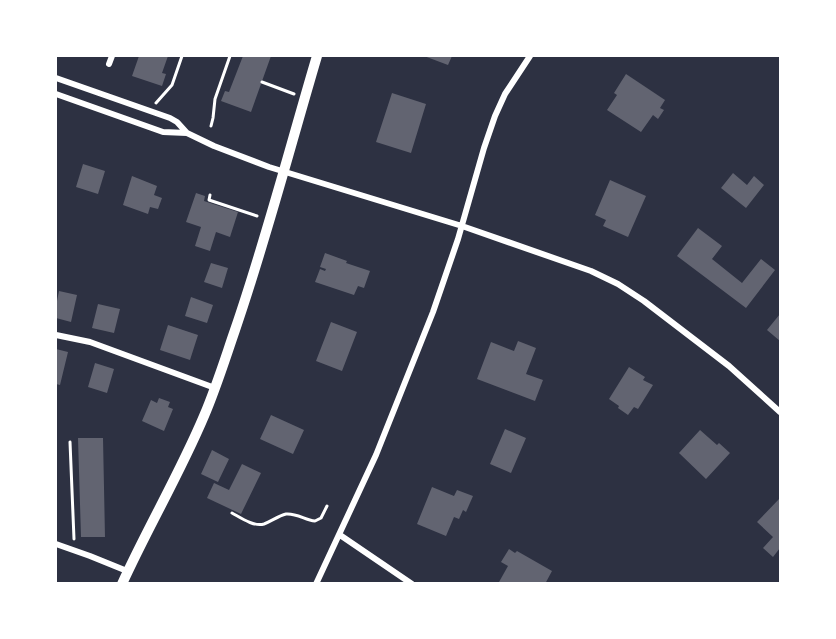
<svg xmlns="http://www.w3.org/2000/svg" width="836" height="639" font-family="'Noto Serif',serif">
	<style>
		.building { fill: #626471 }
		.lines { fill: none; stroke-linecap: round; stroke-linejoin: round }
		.path { stroke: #fff; stroke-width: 3 }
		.minor { stroke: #fff; stroke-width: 6 }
		.tertiary { stroke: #fff; stroke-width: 10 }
	</style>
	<rect width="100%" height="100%" fill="#2d3142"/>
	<path class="building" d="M139 56H168L162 73 166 74 162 86 132 76Z
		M243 56H271L251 112 221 101 225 91 229 92Z
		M424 56H452L448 65Z
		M626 74 665 100 660 108 664 110 658 119 653 115 641 132 607 110 617 95 614 93Z
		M392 93 426 104 411 153 376 142Z
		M83 164 105 171 98 194 76 187Z
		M733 173 747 185 754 176 764 185 746 208 721 188Z
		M132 176 157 186 154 195 162 198 158 209 150 207 148 214 123 205Z
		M610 180 646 196 628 237 603 226 606 220 595 215Z
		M196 193 205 196 204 201 238 212 230 237 216 232 210 251 195 246 201 227 186 222Z
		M698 228 722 246 712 259 742 283 761 259 775 270 746 308 677 256Z
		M325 253 347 261 346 263 370 271 364 288 358 286 354 295 315 282 320 269 325 271 326 269 320 267Z
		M211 263 228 268 222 288 204 282Z
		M59 291 77 295 71 322 56 318V306Z
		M191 297 213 305 207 323 185 316Z
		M98 304 120 309 114 333 92 328Z
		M780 314V341L767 330Z
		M331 322 357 332 342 371 316 361Z
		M168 325 198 335 190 360 160 350Z
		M518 341 536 348 526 374 543 380 535 401 477 379 491 342 514 351Z
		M56 349 68 352 60 385 56 384Z
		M95 363 114 369 107 393 88 387Z
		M629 367 645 377 643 380 653 385 638 409 634 407 628 415 618 408 619 406 609 399Z
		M159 398 170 402 168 407 173 409 164 431 142 421 151 400 157 403Z
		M271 415 304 430 293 454 260 439Z
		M505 429 526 438 511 473 490 464Z
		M700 430 717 445 719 443 730 453 706 479 679 453Z
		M78 438H103L105 537H81Z
		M212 450 229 459 218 482 201 474Z
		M242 464 261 473 241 514 207 498 214 483 229 490Z
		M432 487 454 496 457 490 473 496 466 512 463 510 459 519 454 517 446 536 417 524Z
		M780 498V548L773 557 763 548 773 537 757 522Z
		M509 549 515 553 517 551 552 571 545 584H501L499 582 508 566 501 562Z"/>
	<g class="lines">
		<path class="path" d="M262 82 294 94
			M156 103 172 85 182 56
			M211 126 213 118 215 99 230 56
			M210 195 209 200 257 216
			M70 442 74 539
			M232 513C241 518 254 527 264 524 272 521 278 516 286 514 297 513 305 520 315 521L321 518 327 506"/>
		<path class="minor" d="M109 64 112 56
			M56 78 170 118 177 122 187 133 214 146 269 167 462 226 591 271 618 284 644 301 729 366 780 412
			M56 94 163 132 187 133
			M56 335 90 342 215 388
			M340 535 412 584
			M56 544 90 556 127 571
			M316 584 376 455 433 312 458 239 484 148 495 116 505 94 530 56"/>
		<path class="tertiary" d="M122 584C148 527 180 473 204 416 216 388 225 359 235 330 266 240 290 147 317 56"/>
	</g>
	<rect width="836" height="639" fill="none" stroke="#ffffff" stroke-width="114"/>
</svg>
